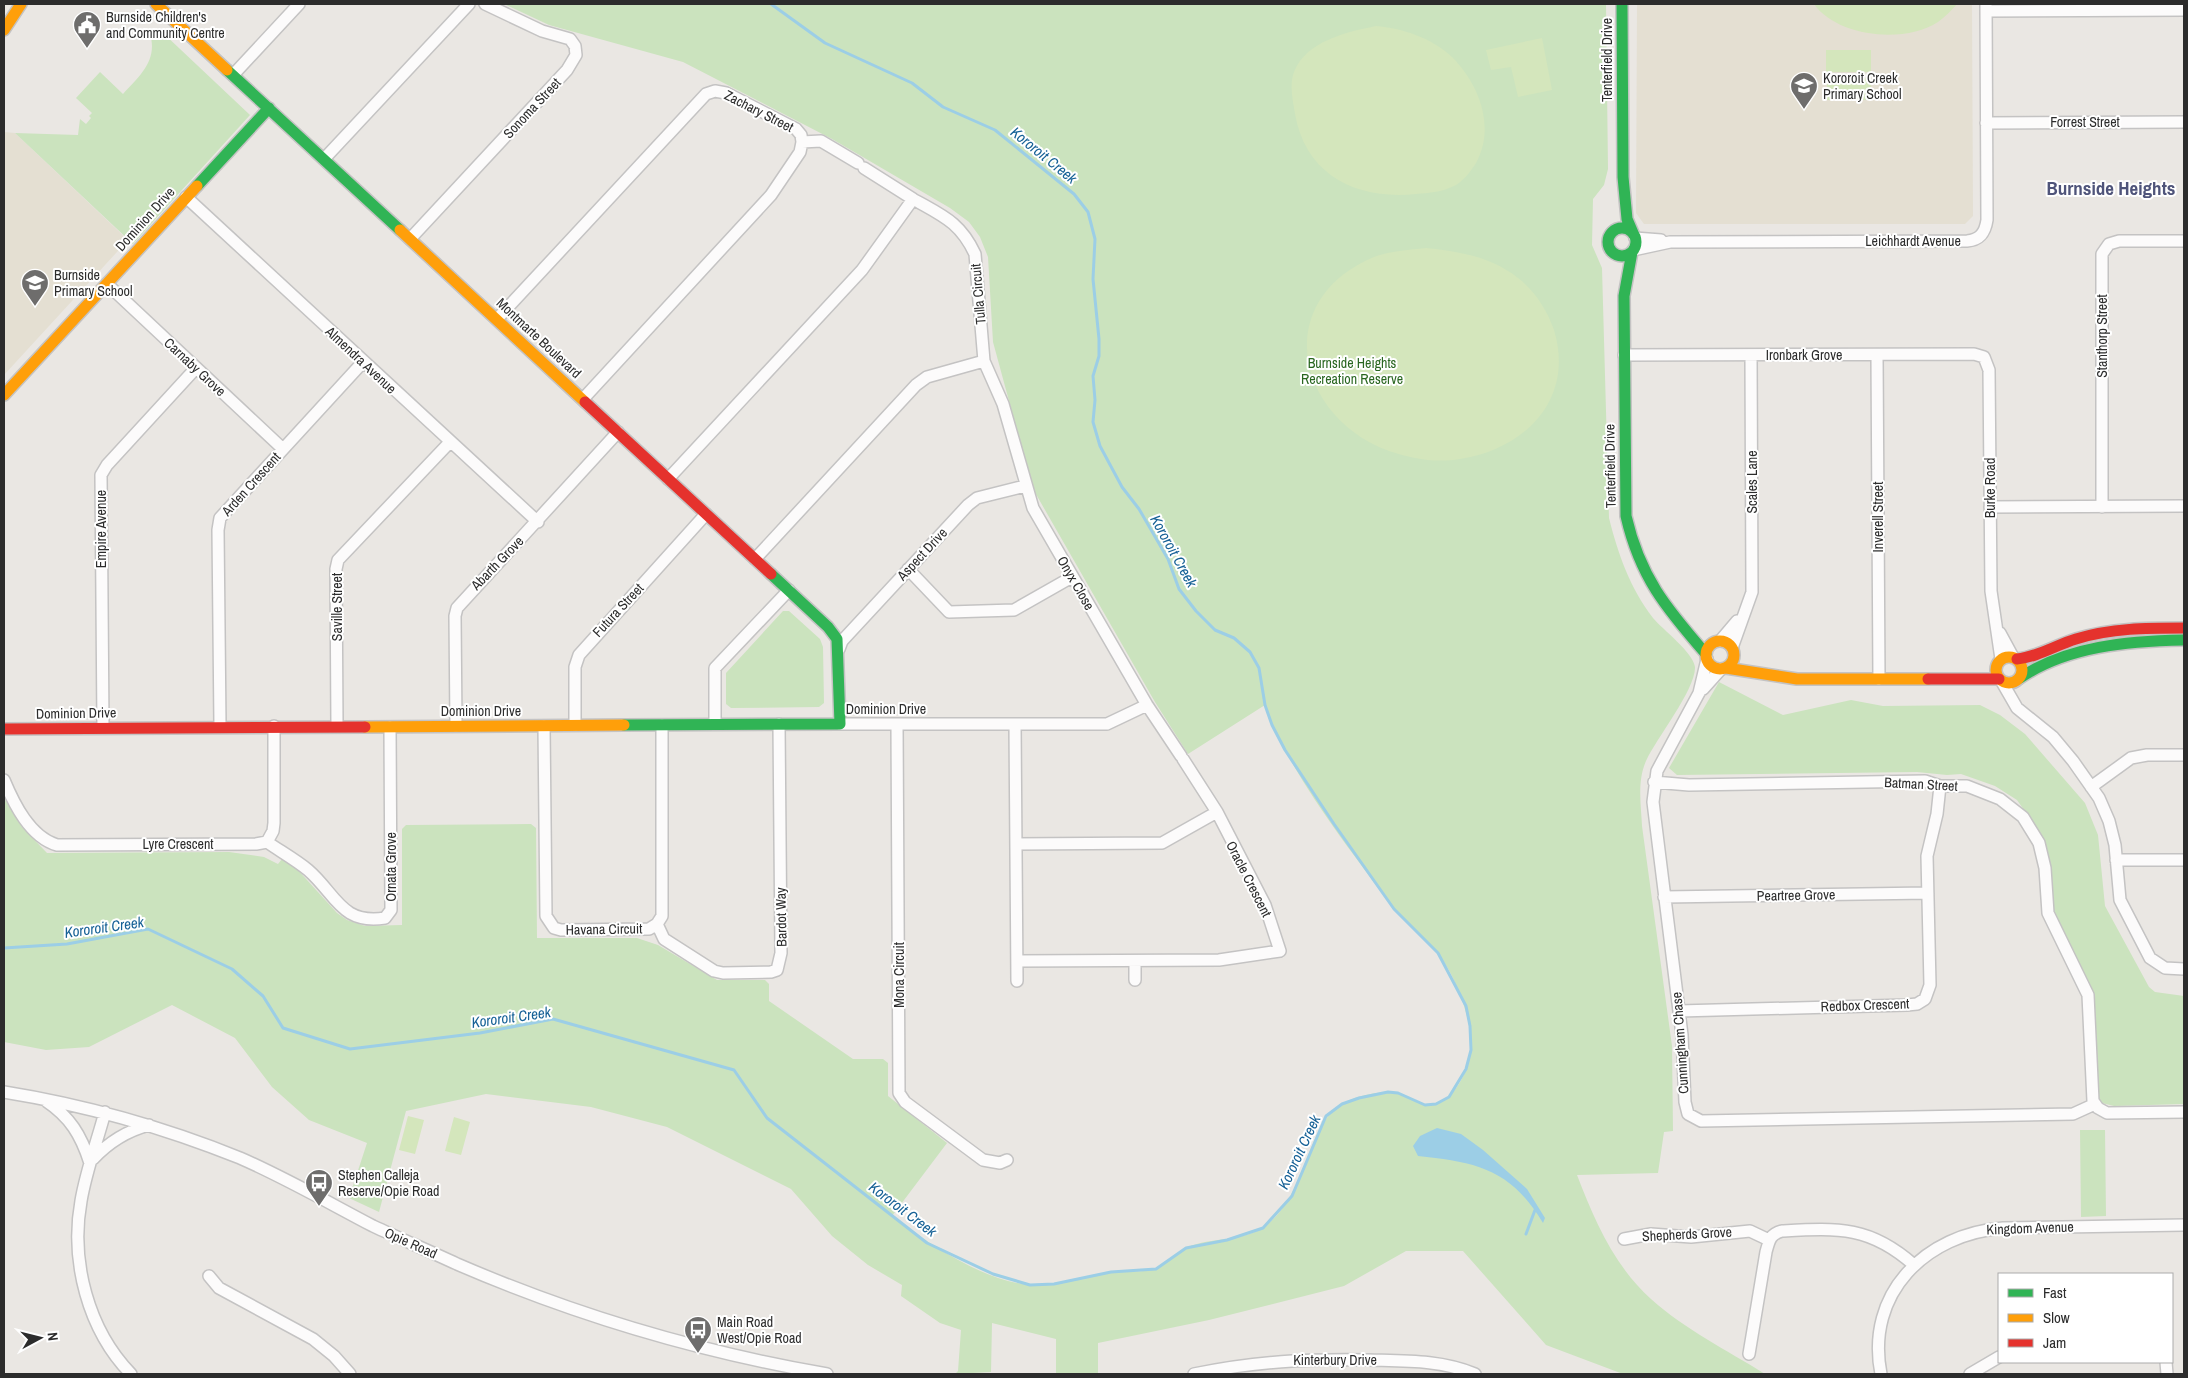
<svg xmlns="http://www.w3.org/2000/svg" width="2188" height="1378" font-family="'Archivo Narrow',sans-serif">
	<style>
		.education { fill: #e4dfd2 }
		.green { fill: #cbe3be }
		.pitch { fill: #d4e6bc }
		.water { fill: #9ccee6 }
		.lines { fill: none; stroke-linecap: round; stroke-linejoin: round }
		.stream { stroke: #9ccee6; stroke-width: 3 }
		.street-casing { stroke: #c4c3c3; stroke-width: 14 }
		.fast-casing { stroke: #c4c3c3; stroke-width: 14 }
		.slow-casing { stroke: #c4c3c3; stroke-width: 14 }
		.jam-casing { stroke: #c4c3c3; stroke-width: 14 }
		.street { stroke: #fcfbfb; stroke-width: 11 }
		.fast { stroke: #30b455; stroke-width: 11 }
		.slow { stroke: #ff9f0a; stroke-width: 11 }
		.jam { stroke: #e5322d; stroke-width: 11 }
		.labels { text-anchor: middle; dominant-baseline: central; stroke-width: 4; stroke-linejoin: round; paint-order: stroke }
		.poi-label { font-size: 14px; fill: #2c2c2c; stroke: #fff; text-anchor: start }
		.street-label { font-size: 14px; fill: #2c2c2c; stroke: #fff }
		.park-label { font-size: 14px; fill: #296620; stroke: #fff }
		.water-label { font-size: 15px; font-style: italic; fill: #166196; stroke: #fff }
		.district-label { font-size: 19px; font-weight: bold; fill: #4f547a; stroke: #fff }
	</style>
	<rect width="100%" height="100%" fill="#eae7e3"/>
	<path class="education" d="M1637 4H1972L1973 216 1965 224H1644L1636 213Z
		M4 132 15 133 128 240 4 375Z"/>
	<path class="green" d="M504 4H1606L1608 169 1604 185 1593 199 1592 245 1602 268 1609 518C1618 554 1630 588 1653 618 1663 630 1693 652 1695 667 1696 689 1656 739 1646 761 1637 781 1641 805 1642 826L1672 1046 1673 1131 1664 1132 1658 1173 1577 1175C1594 1219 1614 1266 1651 1299 1684 1329 1727 1350 1765 1374H1623L1546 1345 1463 1251H1406L1344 1286 1209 1320 1098 1343V1373H1056V1339L992 1323 991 1372 955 1374 958 1371 961 1330 940 1323 901 1296 902 1285 868 1265 832 1236 791 1189 667 1127 591 1107 486 1094 406 1111 379 1212 349 1198 367 1143 309 1120 272 1087 235 1038 172 1005 89 1047 46 1050 4 1042V798L22 827 47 853 229 852 264 857 278 864 282 859 297 869 337 913 347 920 365 926 402 925V829L406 825 531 824 536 828 537 938H637L658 945 717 980H765L769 984V1001L853 1059H883L888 1063V1096L947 1143 892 1216C929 1244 984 1282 1032 1285 1058 1287 1084 1276 1110 1273 1124 1270 1141 1273 1155 1269 1167 1265 1176 1252 1188 1247 1211 1237 1242 1242 1264 1227 1306 1198 1306 1127 1340 1105 1355 1096 1383 1089 1400 1094 1408 1097 1417 1104 1426 1105 1452 1108 1470 1069 1471 1048 1472 1016 1453 968 1431 945 1418 931 1402 920 1391 905 1348 847 1289 773 1265 705L1188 754 1155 702 1033 489 993 342 988 257 980 237 969 222 950 208 832 139 683 62 549 25Z
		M162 32 250 115 133 244 15 133 78 135 80 119 86 124 91 118 89 116 92 113 76 98 100 72 123 94C140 76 158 60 150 34Z
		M783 611H789L820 639 823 647 824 703 819 707 731 708 726 704V673Z
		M1719 682 1783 715 1851 700 1883 706 1980 705 2000 715 2025 734 2085 803 2098 835 2105 906 2149 987 2155 992 2184 996V1104L2114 1106 2102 1103 2098 1097 2093 998 2053 913 2031 820 2017 800 1995 786 1961 774 1947 775 1917 772 1677 775 1669 768Z
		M2080 1130H2105L2106 1216 2081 1217Z"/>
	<path class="pitch" d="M1814 4H1957C1951 11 1945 17 1938 22 1905 44 1837 37 1814 4Z
		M1376 26C1402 28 1432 38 1452 57 1479 84 1496 127 1476 163 1471 171 1464 180 1456 185 1443 192 1429 193 1416 194 1357 200 1306 176 1295 114 1293 101 1289 85 1294 72 1306 41 1347 32 1376 26Z
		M1542 38 1552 90 1518 97 1511 67 1491 70 1486 50Z
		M1826 50H1871V72H1826Z
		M1827 78H1871V100H1827Z
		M1426 248C1458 251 1492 257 1518 278 1535 291 1547 310 1554 330 1575 399 1525 449 1460 459 1435 463 1413 459 1389 451 1295 416 1271 300 1374 257 1390 251 1409 250 1426 248Z
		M408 1116 424 1120 415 1154 399 1150Z
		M454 1117 470 1122 461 1155 445 1151Z"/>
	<path class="water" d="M1437 1128 1461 1134 1483 1150 1527 1189 1545 1218 1543 1223C1511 1169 1476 1162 1418 1156L1413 1146 1420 1136Z"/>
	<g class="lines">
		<path class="stream" d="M4 948 67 944 148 929 232 969 263 996 283 1028 350 1049 480 1033 553 1019 734 1070 767 1118 927 1243 993 1274 1030 1285 1054 1284 1111 1272 1156 1269 1186 1248 1227 1240 1263 1228 1292 1196 1326 1116 1342 1104 1359 1098 1388 1092 1398 1093 1425 1105 1436 1104 1449 1097 1466 1069 1471 1050 1470 1026 1466 1006 1438 953 1394 909 1334 824 1285 750 1272 725 1265 705 1259 668 1250 652 1234 638 1215 630 1196 611 1179 589 1168 559 1139 509 1122 487 1100 446 1093 422 1095 400 1093 376 1099 356V339L1093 279 1095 239 1088 212 1074 194 995 130 943 107 912 83 825 43 771 4
			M1526 1234 1535 1210"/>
		<defs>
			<path id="street" d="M1986 11 2184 10
				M233 75 299 4
				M1986 123 2184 122
				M802 142 821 141 858 163
				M324 159 469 4
				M864 168 913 199
				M186 197 538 522
				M1635 238 1661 240
				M410 239 567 70 576 55 575 46 570 39 542 31 485 4
				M1633 250 1670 242 1967 241C1980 240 1985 233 1987 220L1986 4
				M107 284 283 449
				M497 319 706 94 715 91 726 93 796 129 801 135 802 142 800 152 771 195 583 399
				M1624 355 1974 354 1984 357 1989 370 1991 591 2001 659
				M1877 355 1879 679
				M984 361 1003 404 1033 508 1147 705 1181 756
				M668 479 862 270 913 199C943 216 960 222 975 254L984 361 927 377 916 385 755 559
				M1990 507 2184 506
				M2102 507V254L2109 244 2119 241H2184
				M908 569 949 612 1014 610 1072 577
				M2000 633 2013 657
				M1720 641 1737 621
				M1732 648 1752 592 1751 355
				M839 649 842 641 968 505 977 498 1025 486
				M1707 659 1699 693 1657 771 1653 802 1682 1035 1685 1102 1688 1114 1701 1121 2073 1114 2095 1104
				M2002 682 2017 708 2053 737 2073 761 2099 798 2109 821 2115 845 2120 900 2150 958 2165 968 2184 969
				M1703 689 1721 669
				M715 724V668L789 590
				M840 724H1107L1147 705
				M897 724 899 1093 905 1102 983 1160 1000 1163 1007 1160
				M1015 724 1017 981
				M575 725V667L579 655 706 514
				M220 726 218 530 220 518 363 362
				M337 726 336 569 338 560 450 442
				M456 726 455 616 457 608 618 432
				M544 726 546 916 554 928 561 930 649 929 657 924 662 916V725
				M103 727 101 475 107 465 196 368
				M1183 759 1217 812
				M4 780C14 804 30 837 57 845L256 844 267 842 273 831 274 823V726
				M1654 782 1689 785 1925 781 1940 786H1967L2000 799 2023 817 2039 843 2045 868 2048 913 2088 995 2093 1101 2098 1108 2107 1113 2184 1112
				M2091 787 2131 758 2147 755H2184
				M267 842C280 851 296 860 308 870 336 894 341 925 385 918L391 910 390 727
				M1016 844 1162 843 1217 812 1265 905 1280 951 1219 960 1017 961
				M2116 860H2184
				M1664 897 1928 893
				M657 924 664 939 714 971 723 973 771 972 777 970 781 953 779 724
				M1135 961V980
				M1679 1011 1907 1005 1917 1004 1925 999 1930 985 1927 856 1937 814 1940 786
				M4 1092C85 1105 163 1127 240 1158 286 1178 329 1203 373 1226 401 1239 429 1251 457 1264 575 1315 700 1352 827 1374
				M46 1101C70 1117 81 1135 90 1163
				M105 1112C97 1142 86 1171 81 1201 70 1261 88 1330 131 1374
				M93 1159C109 1142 126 1131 149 1125
				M1624 1239 1651 1234 1691 1237 1750 1231 1769 1240
				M209 1276 219 1288 313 1339 334 1356 350 1374
				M1749 1354 1766 1252C1769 1241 1770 1234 1782 1231 1839 1228 1870 1226 1914 1265
				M2166 1362 2167 1374
				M1194 1374C1257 1361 1306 1359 1369 1360 1406 1361 1441 1360 1475 1374
				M1881 1374C1865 1293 1926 1234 2003 1228L2184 1225
				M1970 1374 1999 1357"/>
			<path id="fast" d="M1622 4 1623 177 1627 219 1633 233
				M227 70 400 230
				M197 186 269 108
				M1608 242a14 14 0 1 1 28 0a14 14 0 1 1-28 0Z
				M1632 252 1624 296 1626 516C1640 577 1666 608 1706 654
				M2020 678C2067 646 2129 641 2184 640
				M624 725 840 724 837 639 828 627 771 574"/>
			<path id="slow" d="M156 4 227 70
				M4 30 21 4
				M400 230 585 402
				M4 395 197 186
				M1706 655a14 14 0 1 1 28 0a14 14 0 1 1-28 0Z
				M1996 670a13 13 0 1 1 26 0a13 13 0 1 1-26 0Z
				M1726 668 1797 679H1928
				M365 727 624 725"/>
			<path id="jam" d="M585 402 771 574
				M2017 659C2038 657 2056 645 2076 639 2111 628 2148 628 2184 628
				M1928 679H1999
				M4 729 365 727"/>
		</defs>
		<use href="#street" class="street-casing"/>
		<use href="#fast" class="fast-casing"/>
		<use href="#slow" class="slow-casing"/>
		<use href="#jam" class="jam-casing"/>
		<use href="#street" class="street"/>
		<use href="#fast" class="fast"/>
		<use href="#slow" class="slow"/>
		<use href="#jam" class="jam"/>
	</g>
	<defs>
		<symbol id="civic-pin" viewBox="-11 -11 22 30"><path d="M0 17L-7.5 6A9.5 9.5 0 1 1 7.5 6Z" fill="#6e6d6c" stroke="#fff"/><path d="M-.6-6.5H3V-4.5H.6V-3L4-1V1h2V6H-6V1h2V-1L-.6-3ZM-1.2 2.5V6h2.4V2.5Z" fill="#fff"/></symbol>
		<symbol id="school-pin" viewBox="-11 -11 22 30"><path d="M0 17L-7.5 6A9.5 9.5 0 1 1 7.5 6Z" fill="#6e6d6c" stroke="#fff"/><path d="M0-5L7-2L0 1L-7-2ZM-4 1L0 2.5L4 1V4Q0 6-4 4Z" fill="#fff"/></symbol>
		<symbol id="bus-pin" viewBox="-11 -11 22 30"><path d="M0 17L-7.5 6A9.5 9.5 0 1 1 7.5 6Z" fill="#6e6d6c" stroke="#fff"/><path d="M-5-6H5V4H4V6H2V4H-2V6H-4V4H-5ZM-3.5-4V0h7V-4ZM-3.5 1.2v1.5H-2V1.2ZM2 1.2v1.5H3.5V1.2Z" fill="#fff"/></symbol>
	</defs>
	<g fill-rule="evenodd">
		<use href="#civic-pin" x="71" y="9" width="32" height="43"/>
		<use href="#school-pin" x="1788" y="70" width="32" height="43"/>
		<use href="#school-pin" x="19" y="267" width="32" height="43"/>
		<use href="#bus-pin" x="303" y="1167" width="32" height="43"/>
		<use href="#bus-pin" x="682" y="1314" width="32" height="43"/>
	</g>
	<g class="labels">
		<g class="poi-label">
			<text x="106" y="17">Burnside Children's<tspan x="106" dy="16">and Community Centre</tspan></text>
			<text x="1823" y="78">Kororoit Creek<tspan x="1823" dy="16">Primary School</tspan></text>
			<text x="54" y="275">Burnside<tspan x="54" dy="16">Primary School</tspan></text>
			<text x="338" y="1175">Stephen Calleja<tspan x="338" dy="16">Reserve/Opie Road</tspan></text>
			<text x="717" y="1322">Main Road<tspan x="717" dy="16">West/Opie Road</tspan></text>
		</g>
		<g class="street-label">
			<text transform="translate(1607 60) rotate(-90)">Tenterfield Drive</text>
			<text transform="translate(532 108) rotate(-47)">Sonoma Street</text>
			<text transform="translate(759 111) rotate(27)">Zachary Street</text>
			<text x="2085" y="122">Forrest Street</text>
			<text transform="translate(145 219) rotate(-48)">Dominion Drive</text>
			<text x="1913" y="241">Leichhardt Avenue</text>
			<text transform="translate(978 294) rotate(-95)">Tulla Circuit</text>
			<text transform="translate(2102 336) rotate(-90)">Stanthorp Street</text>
			<text transform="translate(539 338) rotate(43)">Montmarte Boulevard</text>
			<text x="1804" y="355">Ironbark Grove</text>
			<text transform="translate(361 360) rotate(43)">Almendra Avenue</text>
			<text transform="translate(195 367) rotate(43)">Carnaby Grove</text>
			<text transform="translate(1610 466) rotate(-91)">Tenterfield Drive</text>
			<text transform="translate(1752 482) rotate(-90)">Scales Lane</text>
			<text transform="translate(251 484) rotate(-48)">Arden Crescent</text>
			<text transform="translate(1990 488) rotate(-90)">Burke Road</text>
			<text transform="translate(1878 517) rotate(-90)">Inverell Street</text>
			<text transform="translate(101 529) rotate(-90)">Empire Avenue</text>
			<text transform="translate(922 554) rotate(-47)">Aspect Drive</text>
			<text transform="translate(497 563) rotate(-46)">Abarth Grove</text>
			<text transform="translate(1076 583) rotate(60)">Onyx Close</text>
			<text transform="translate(337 607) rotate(-90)">Saville Street</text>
			<text transform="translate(618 610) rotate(-47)">Futura Street</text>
			<text x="886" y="709">Dominion Drive</text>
			<text x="481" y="711">Dominion Drive</text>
			<text transform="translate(76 713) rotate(-1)">Dominion Drive</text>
			<text transform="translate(1921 784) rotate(3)">Batman Street</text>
			<text x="178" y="844">Lyre Crescent</text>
			<text transform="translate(391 867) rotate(-90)">Ornata Grove</text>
			<text transform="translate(1249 879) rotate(63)">Oracle Crescent</text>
			<text transform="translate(1796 895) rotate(-1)">Peartree Grove</text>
			<text transform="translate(781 917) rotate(-91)">Bardot Way</text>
			<text transform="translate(604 929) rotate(-1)">Havana Circuit</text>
			<text transform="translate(899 975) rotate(-90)">Mona Circuit</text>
			<text transform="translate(1865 1005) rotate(-2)">Redbox Crescent</text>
			<text transform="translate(1680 1043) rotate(-94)">Cunningham Chase</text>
			<text transform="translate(2030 1228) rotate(-2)">Kingdom Avenue</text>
			<text transform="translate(1687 1234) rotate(-3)">Shepherds Grove</text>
			<text transform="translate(411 1243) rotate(24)">Opie Road</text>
			<text x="1335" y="1360">Kinterbury Drive</text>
		</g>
		<g class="park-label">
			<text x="1352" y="363">Burnside Heights<tspan x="1352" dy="16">Recreation Reserve</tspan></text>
		</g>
		<g class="water-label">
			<text transform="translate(1044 155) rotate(39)">Kororoit Creek</text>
			<text transform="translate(1174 551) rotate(61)">Kororoit Creek</text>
			<text transform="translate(104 927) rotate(-8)">Kororoit Creek</text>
			<text transform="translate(511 1017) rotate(-8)">Kororoit Creek</text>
			<text transform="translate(1299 1152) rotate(-65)">Kororoit Creek</text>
			<text transform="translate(903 1209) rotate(37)">Kororoit Creek</text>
		</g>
		<g class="district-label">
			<text x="2111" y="188">Burnside Heights</text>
		</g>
	</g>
	<rect width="2188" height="1378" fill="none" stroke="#2c2c2c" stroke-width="10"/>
	<rect x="1998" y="1273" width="175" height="90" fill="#ffffff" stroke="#ababab"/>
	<rect x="2008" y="1289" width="25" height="8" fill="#30b455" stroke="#ababab"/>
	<text x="2043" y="1298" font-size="15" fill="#2c2c2c">Fast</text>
	<rect x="2008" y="1314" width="25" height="8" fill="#ff9f0a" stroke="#ababab"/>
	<text x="2043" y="1323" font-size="15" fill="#2c2c2c">Slow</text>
	<rect x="2008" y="1339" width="25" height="8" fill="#e5322d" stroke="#ababab"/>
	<text x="2043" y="1348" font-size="15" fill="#2c2c2c">Jam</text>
	<g transform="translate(40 1338) rotate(83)" stroke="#ffffff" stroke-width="4" paint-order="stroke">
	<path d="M0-4L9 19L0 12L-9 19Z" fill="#2c2c2c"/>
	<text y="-8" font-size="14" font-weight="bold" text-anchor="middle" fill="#2c2c2c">N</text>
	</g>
</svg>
